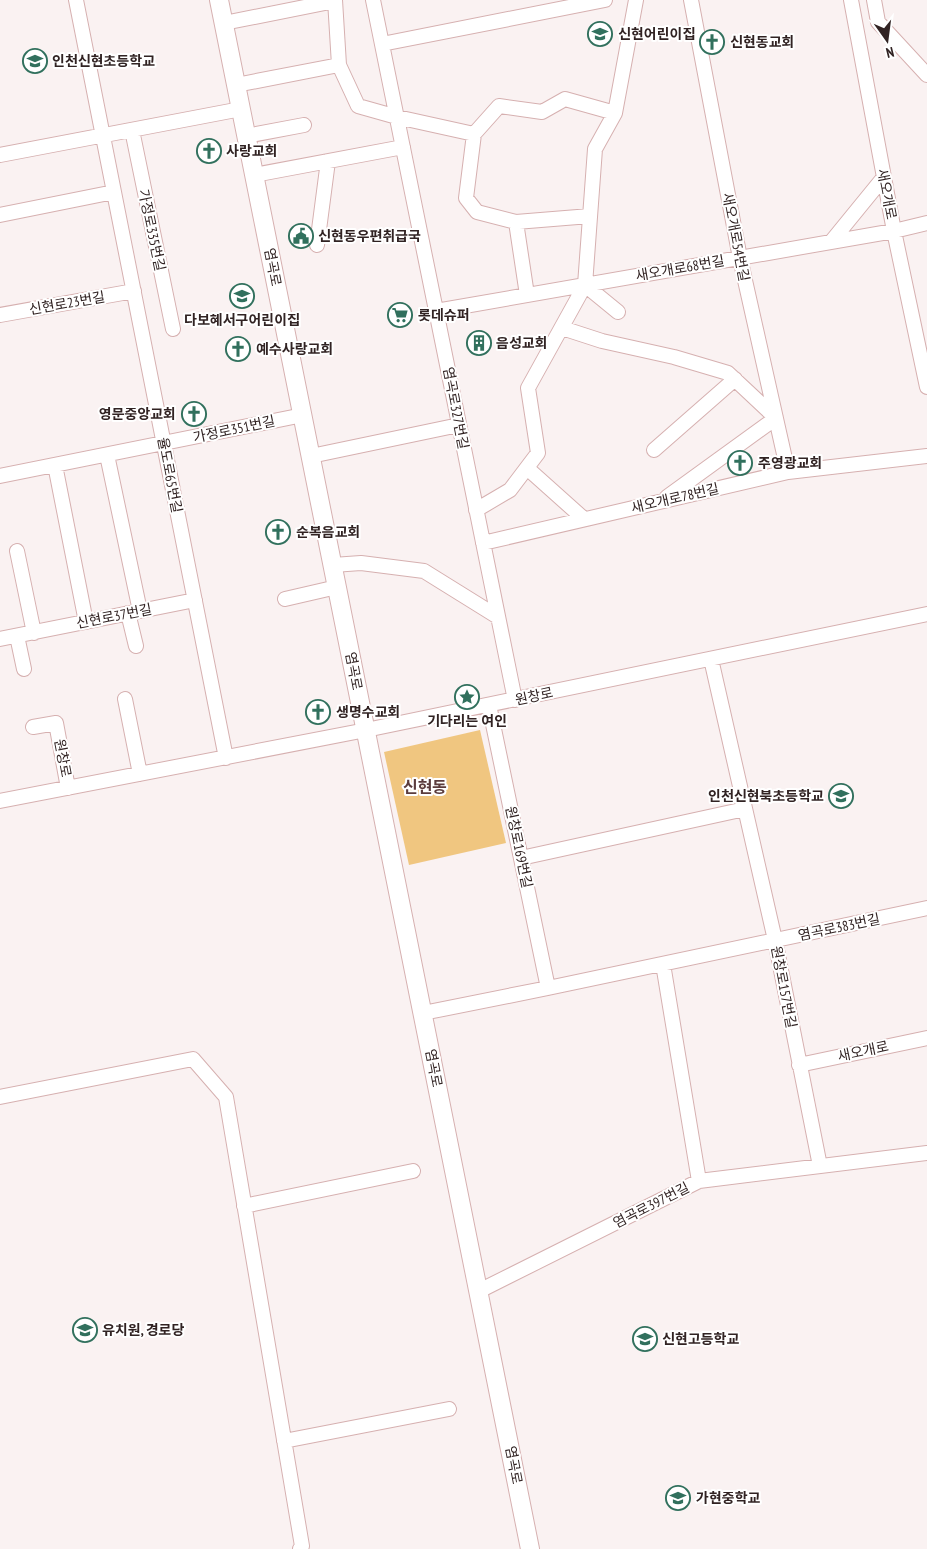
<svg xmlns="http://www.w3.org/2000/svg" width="927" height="1549" font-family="'PT Sans Narrow','Noto Sans KR',sans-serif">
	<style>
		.green { fill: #f0c680 }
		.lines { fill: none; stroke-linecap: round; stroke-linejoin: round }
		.minor-casing { stroke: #d6b0b0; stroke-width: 16 }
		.major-casing { stroke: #d6b0b0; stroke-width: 20 }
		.minor { stroke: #fff; stroke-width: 14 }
		.major { stroke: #fff; stroke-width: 18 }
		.labels { text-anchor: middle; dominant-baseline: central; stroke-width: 4; stroke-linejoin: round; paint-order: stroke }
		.poi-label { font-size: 14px; font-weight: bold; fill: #312323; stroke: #fff; text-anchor: start }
		.street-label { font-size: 14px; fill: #312323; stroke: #fff }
		.quarter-label { font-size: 16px; font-weight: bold; fill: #5b3c3d; stroke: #fff }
	</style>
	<rect width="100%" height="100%" fill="#faf2f2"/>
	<path class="green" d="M480 730 506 843 409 865 384 752Z"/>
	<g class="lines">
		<defs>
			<path id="minor" d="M76 0 226 758
				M335 0 339 65 358 106 397 117 474 134
				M373 0 515 700
				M691 0 740 258 788 472
				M851 0 894 231 927 387
				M874 0 878 22 927 75
				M224 23 335 1
				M382 44 605 0
				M236 85 339 65
				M132 130 173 329
				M246 136 304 125
				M0 155 241 109
				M254 175 403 147
				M0 215 114 192
				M590 216 516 222 477 212 466 198 474 134 499 106 542 112 565 99 615 113
				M516 222 527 295
				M831 242 884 177
				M317 245 328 161
				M585 285 618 312
				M436 311 894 231 927 223
				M0 315 134 291
				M562 328 602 341 674 357 728 373 776 418 667 497
				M654 450 735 379
				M107 455 140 611
				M311 456 459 425
				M55 465 86 622
				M527 468 584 519
				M0 476 303 415
				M476 510 510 490 538 453 528 388 585 285 595 149 615 113 636 0
				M483 543 788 472 927 456
				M17 551 34 633
				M333 565 361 563 424 571 498 617
				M285 599 337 587
				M128 613 136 646
				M17 636 24 669
				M0 639 195 600
				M711 659 775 940 820 1166
				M125 699 140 774
				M489 705 548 988
				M33 727 56 723 68 788
				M0 801 366 730 927 614
				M521 858 745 809
				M663 964 699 1181
				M423 1013 548 988 927 908
				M799 1065 927 1038
				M0 1097 193 1059 226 1097 302 1546 300 1549
				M244 1206 413 1171
				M479 1291 699 1181 927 1153
				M284 1441 449 1409"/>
			<path id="major" d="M219 0 530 1549"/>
		</defs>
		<use href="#minor" class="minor-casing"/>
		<use href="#major" class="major-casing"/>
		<use href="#minor" class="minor"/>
		<use href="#major" class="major"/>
	</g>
	<defs>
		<symbol id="school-ring" viewBox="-11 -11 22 22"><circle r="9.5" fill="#fff" stroke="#31705d" stroke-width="1.5"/><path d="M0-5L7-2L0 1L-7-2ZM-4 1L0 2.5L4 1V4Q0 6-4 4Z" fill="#31705d"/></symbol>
		<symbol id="church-ring" viewBox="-11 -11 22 22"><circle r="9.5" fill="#fff" stroke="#31705d" stroke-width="1.5"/><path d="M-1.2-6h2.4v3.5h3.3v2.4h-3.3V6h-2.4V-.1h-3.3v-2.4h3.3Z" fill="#31705d"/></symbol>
		<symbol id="civic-ring" viewBox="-11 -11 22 22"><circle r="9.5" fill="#fff" stroke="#31705d" stroke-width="1.5"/><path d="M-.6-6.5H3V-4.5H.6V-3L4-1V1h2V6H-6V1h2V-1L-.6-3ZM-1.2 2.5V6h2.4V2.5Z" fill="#31705d"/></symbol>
		<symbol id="supermarket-ring" viewBox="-11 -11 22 22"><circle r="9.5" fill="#fff" stroke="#31705d" stroke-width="1.5"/><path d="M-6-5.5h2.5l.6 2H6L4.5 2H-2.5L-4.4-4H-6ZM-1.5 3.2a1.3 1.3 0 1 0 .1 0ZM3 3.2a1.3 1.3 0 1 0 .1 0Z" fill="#31705d"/></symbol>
		<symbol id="building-ring" viewBox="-11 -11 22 22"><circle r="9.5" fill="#fff" stroke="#31705d" stroke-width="1.5"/><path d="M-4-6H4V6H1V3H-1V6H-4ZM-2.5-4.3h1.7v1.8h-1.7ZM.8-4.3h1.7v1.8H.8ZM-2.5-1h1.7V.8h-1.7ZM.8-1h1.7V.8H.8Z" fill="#31705d"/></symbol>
		<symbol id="sight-ring" viewBox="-11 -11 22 22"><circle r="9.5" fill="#fff" stroke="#31705d" stroke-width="1.5"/><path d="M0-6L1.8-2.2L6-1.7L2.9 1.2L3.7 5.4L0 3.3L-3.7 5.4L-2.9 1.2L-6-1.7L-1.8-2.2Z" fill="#31705d"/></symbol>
	</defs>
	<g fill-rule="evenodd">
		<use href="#school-ring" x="586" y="20" width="28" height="28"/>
		<use href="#church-ring" x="698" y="28" width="28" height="28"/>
		<use href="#school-ring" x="21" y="47" width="28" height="28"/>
		<use href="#church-ring" x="195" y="137" width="28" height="28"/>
		<use href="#civic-ring" x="287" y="222" width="28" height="28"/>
		<use href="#school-ring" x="228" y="282" width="28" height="28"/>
		<use href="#supermarket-ring" x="386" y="301" width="28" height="28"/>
		<use href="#building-ring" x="465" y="329" width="28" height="28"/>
		<use href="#church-ring" x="224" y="335" width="28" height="28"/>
		<use href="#church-ring" x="180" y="400" width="28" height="28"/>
		<use href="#church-ring" x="726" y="449" width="28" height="28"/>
		<use href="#church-ring" x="264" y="518" width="28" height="28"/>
		<use href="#sight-ring" x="453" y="683" width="28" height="28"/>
		<use href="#church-ring" x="304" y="698" width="28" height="28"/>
		<use href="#school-ring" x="827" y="782" width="28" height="28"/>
		<use href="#school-ring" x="71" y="1316" width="28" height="28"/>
		<use href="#school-ring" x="631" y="1325" width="28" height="28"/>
		<use href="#school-ring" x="664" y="1484" width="28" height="28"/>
	</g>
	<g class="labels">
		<g class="poi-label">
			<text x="618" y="34">신현어린이집</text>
			<text x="730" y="42">신현동교회</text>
			<text x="52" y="61">인천신현초등학교</text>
			<text x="226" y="151">사랑교회</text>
			<text x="318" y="236">신현동우편취급국</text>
			<text x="418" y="315">롯데슈퍼</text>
			<text x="242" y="320" text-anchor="middle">다보혜서구어린이집</text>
			<text x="496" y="343">음성교회</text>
			<text x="256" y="349">예수사랑교회</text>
			<text x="176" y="414" text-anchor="end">영문중앙교회</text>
			<text x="758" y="463">주영광교회</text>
			<text x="296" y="532">순복음교회</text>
			<text x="336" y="712">생명수교회</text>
			<text x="467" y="721" text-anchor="middle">기다리는 여인</text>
			<text x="824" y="796" text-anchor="end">인천신현북초등학교</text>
			<text x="102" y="1330">유치원, 경로당</text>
			<text x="662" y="1339">신현고등학교</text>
			<text x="696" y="1498">가현중학교</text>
		</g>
		<g class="street-label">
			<text transform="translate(887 194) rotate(79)">새오개로</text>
			<text transform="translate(152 230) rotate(78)">가정로335번길</text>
			<text transform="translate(736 237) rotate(79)">새오개로54번길</text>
			<text transform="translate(273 267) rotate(79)">염곡로</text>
			<text transform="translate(680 268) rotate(-10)">새오개로68번길</text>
			<text transform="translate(67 303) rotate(-10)">신현로23번길</text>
			<text transform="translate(456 408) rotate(79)">염곡로327번길</text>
			<text transform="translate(234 429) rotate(-12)">가정로351번길</text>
			<text transform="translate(170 475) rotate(79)">율도로65번길</text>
			<text transform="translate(675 498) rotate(-13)">새오개로78번길</text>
			<text transform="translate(114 616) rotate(-11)">신현로37번길</text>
			<text transform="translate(354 671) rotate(79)">염곡로</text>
			<text transform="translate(534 696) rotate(-12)">원창로</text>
			<text transform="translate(63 758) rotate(79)">원창로</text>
			<text transform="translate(519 847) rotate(78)">원창로169번길</text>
			<text transform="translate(839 927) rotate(-12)">염곡로383번길</text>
			<text transform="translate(784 987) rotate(79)">원창로157번길</text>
			<text transform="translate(863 1051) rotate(-12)">새오개로</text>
			<text transform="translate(434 1068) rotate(79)">염곡로</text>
			<text transform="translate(651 1205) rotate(-27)">염곡로397번길</text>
			<text transform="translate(514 1465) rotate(79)">염곡로</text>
		</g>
		<g class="quarter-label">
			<text x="425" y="787">신현동</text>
		</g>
	</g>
	<g transform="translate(887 40) rotate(166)" stroke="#ffffff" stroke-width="4" paint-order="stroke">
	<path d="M0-4L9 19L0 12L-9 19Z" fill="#312323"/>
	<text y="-8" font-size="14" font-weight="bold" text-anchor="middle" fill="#312323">N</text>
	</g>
</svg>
